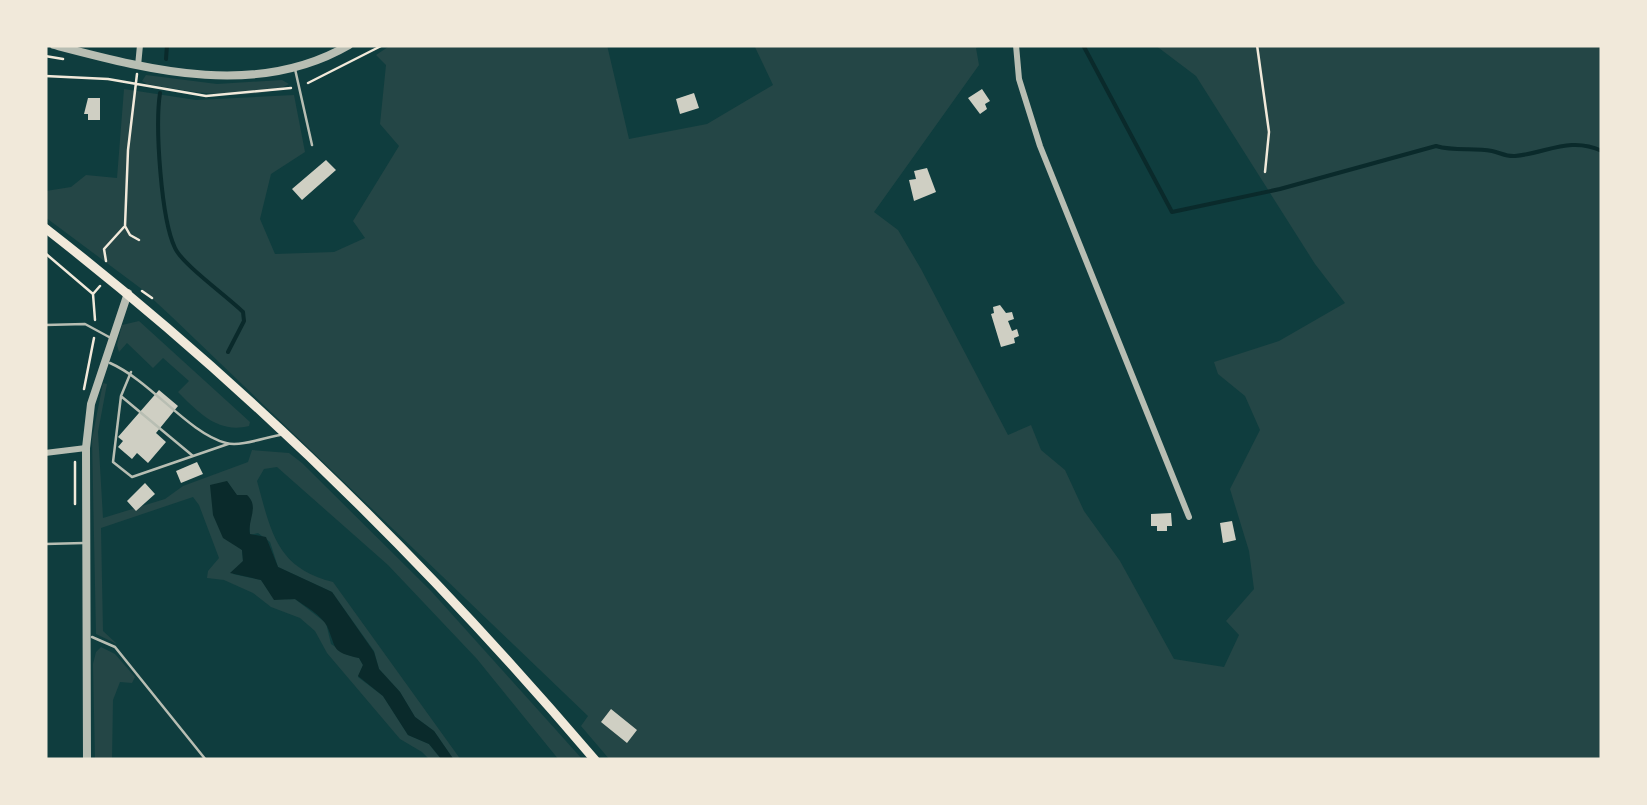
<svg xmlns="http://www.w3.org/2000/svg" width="1647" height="805" font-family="'Asap Condensed',sans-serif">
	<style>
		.green { fill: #244646 }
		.water { fill: #0a2a2b }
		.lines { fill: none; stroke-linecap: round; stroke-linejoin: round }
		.stream { stroke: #0a2a2b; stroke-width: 4 }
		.building { fill: #cfcfc3 }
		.path { stroke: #f1e9da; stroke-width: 2.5 }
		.service { stroke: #b8beb3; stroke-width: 2.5 }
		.minor { stroke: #b8beb3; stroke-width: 6 }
		.tertiary { stroke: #b8beb3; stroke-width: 8 }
		.secondary { stroke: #f1e9da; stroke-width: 9 }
	</style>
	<rect width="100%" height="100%" fill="#0f3d3e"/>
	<path class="green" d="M391 45H607L629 139 707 124 773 85 754 45H982L976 48 979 65 874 212 898 230 921 269 1008 435 1031 425 1041 450 1065 470 1084 511 1120 561 1174 659 1224 667 1239 635 1226 621 1254 589 1249 551 1230 489 1260 430 1245 396 1218 374 1214 362 1279 341 1345 303 1315 264 1196 76 1155 45H1602V760H610L581 726 588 716 172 317 143 290 45 217V187L46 191 71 187 86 175 117 178 124 89 196 100 294 95 305 152 271 174 260 219 275 254 334 252 365 238 353 221 399 146 380 124 386 65 376 55Z
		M146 75 217 84 282 80 289 84C253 104 186 91 147 84L142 81Z
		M139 321 250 422 249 426C218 434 198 412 178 392L189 381 163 358 153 368 127 343 119 352 117 345 122 325Z
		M103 383 107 384 98 432 103 518 165 499 183 486 248 462 252 450 289 453 302 463 431 591 583 760H559L477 659 388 565 277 467 264 469 257 481C271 531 276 568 333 582L461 760H454L434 731 415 717 400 692 379 669 374 651 332 592 278 567 270 542 258 533 250 535 247 495 237 496 227 481 235 544 242 550 243 561 233 574 261 580C271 593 278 601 295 599L326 623 331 644 348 655 359 658 363 665 358 677 383 696 408 735 429 744 442 760H430L422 752 400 739 327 653 315 631 300 618 271 607 253 593 224 580 207 578 208 571 219 558 199 505 193 497 101 528 103 631 117 644 96 634 92 439Z
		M101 647 115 654 135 677 132 683 120 682 113 700 112 760H95L93 664 96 652Z"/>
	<path class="water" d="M227 481 237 495H247C260 507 247 520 250 534L266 537 278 567 332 592 374 652 379 669 400 692 415 717 434 731 454 760H442L429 744 408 735 383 696 358 676 363 665 359 658C331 652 337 649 327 626 321 615 305 606 295 599L274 600 261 580 230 573 243 561 242 550 223 538 213 515 210 485Z"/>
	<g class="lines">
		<path class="stream" d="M1083 45 1172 212 1280 189 1436 146C1456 152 1473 147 1492 151 1501 153 1507 157 1515 156 1547 153 1570 136 1602 151
			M166 59 167 45
			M160 93C155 126 161 219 175 248 182 264 228 297 243 312L244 321 228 352"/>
	</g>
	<path class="building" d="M982 89 990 101 985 104 987 109 980 114 968 98Z
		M694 93 699 108 680 114 676 99Z
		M88 98H100V120H88V114H84Z
		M326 160 336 170 302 200 292 189Z
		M927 168 936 192 914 201 909 180 916 179 914 171Z
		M1000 305 1006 313 1012 312 1014 319 1008 321 1012 331 1017 329 1019 336 1014 338 1015 343 1001 347 991 314 994 313 993 307Z
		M159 390 178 406 156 433 166 442 148 463 137 453 132 459 118 447 123 441 118 437Z
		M197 462 203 474 181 483 176 471Z
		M145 483 155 494 136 511 127 501Z
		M1171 513 1172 526H1167V531H1157V526H1151V514Z
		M1232 521 1236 540 1223 543 1220 523Z
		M611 709 637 730 627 743 601 722Z"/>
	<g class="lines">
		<path class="path" d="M1257 45 1269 132 1265 172
			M45 56 63 59
			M137 74 128 150 125 226 130 235 139 240
			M45 76 108 79 206 96 291 88
			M308 83 383 45
			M45 253 93 294
			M106 261 104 249 124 227
			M142 291 152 298
			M95 320 93 294 100 286
			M84 389 94 338
			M75 462V504"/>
		<path class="service" d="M295 69 312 145
			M45 325 85 324 109 337
			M110 363C151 381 188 433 226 443 241 447 266 437 280 435
			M131 372 121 396 113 462 132 477 228 444
			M122 397 193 456
			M45 544 84 543
			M92 637 115 647 206 760"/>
		<path class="minor" d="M1016 45 1019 79 1040 146 1189 517
			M138 66 140 45
			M45 453 86 448"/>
		<path class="tertiary" d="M54 45C150 70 256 99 349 45
			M87 760 86 448 91 404 128 293"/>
		<path class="secondary" d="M45 228C247 385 429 565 595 760"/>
	</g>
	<rect width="1647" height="805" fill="none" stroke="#f1e9da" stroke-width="95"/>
</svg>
